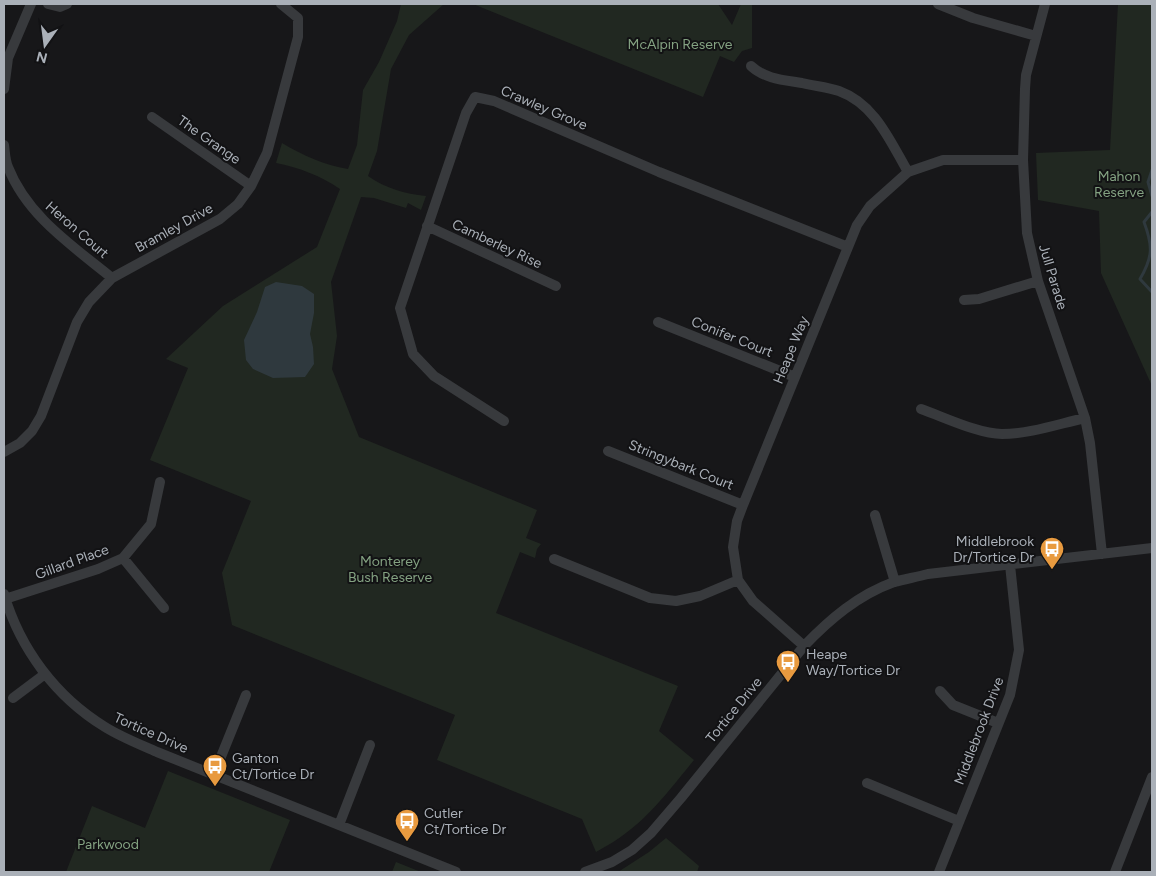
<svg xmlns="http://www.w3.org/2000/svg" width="1156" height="876" font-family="Figtree,sans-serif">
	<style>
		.green { fill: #212821 }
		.water { fill: #2f393e }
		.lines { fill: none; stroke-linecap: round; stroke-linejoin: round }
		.stream { stroke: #2f393e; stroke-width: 3 }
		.minor { stroke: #383a3d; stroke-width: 10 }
		.labels { text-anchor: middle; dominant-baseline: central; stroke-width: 4; stroke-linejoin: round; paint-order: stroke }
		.park-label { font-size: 14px; fill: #84a282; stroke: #121214 }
		.street-label { font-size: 14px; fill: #aab0b8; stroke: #121214 }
		.poi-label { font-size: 14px; fill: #aab0b8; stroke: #121214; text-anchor: start }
	</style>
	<rect width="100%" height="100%" fill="#171719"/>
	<path class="green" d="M401 4H444L409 35 391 69 377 151 368 176C385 188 405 194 426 196L421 210 408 203 406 208 374 198 361 197 331 282 337 336 332 369 359 437 537 510 526 538 541 544 537 549 535 558 520 552 496 613 678 686 659 731 694 760C661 800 643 827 596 852L582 819 437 760 455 715 232 625 222 573 251 501 150 460 188 368 166 359 223 306 317 247 340 189C321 176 298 167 276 163L282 143C302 155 324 165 348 169L357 145 363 90 379 62 397 21Z
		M473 4H718L732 25 741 4H752V48L742 51 734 62 720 56 703 97Z
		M1118 4H1152V386L1101 273 1099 211 1038 200 1036 153 1110 150Z
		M168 771 290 820 269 872H66L92 806 145 828Z
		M666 838 699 866 697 872H618L649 852Z
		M396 862 421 872H392Z"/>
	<path class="water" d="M276 282 302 286 314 294V313L310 334 313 347 314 364 305 377 273 378 253 369 246 360 244 340 257 312 265 287Z"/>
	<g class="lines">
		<path class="stream" d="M1152 170 1148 182 1152 196
			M1152 212 1144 222C1153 246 1153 257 1140 279L1152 292"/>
		<path class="minor" d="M48 4 60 7 67 4
			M938 4 973 18 1036 36
			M1045 4 1026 75 1025 89 1023 160 1027 233 1038 281 1085 418 1090 443 1102 554
			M751 66C765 79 784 80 802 83 814 86 827 87 839 91 875 104 890 141 908 172
			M4 89 8 58 31 4
			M152 117 251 186
			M4 145C5 152 5 160 8 167 27 216 73 246 112 278
			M427 226 556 286
			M964 300 979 299 1038 281
			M658 322 795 377
			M921 409C944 417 979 434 1002 434 1030 434 1058 424 1085 418
			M504 421 434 376 413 354 400 308 466 113 475 97 494 101 659 172 848 247
			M608 451 743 505
			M4 452 20 443 32 431 41 416 77 322 89 302 112 278 220 219 238 204 251 186 267 153 298 37V18L281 4
			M875 515 895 582
			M123 558 164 608
			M554 559 650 598 676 601 700 596 738 580
			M4 594C20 649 56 697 105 727 121 737 139 744 157 752L456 872
			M5 599 98 569 123 558 151 524 160 482
			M804 646 753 601 738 580 733 547 737 521 743 505 857 225 870 206 908 172 943 160H1023
			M940 691 953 705 998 723
			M13 698 45 674
			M214 774 246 695
			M867 783 959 821
			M339 825 370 745
			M585 872 612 862 632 850 651 833 681 798 804 646C830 619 858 595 894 582 905 579 917 577 928 574L1152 548
			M939 872 1010 695 1019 650 1010 565
			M1115 872 1152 777"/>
	</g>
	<defs>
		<symbol id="bus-pin" viewBox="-11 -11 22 30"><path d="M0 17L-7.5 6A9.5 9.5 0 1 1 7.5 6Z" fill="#e89a3f" stroke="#121214"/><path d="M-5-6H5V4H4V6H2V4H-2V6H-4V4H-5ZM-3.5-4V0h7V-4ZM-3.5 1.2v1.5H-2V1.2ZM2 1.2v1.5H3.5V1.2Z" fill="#fff"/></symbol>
	</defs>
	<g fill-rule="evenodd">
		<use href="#bus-pin" x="1038" y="535" width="28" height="38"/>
		<use href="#bus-pin" x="774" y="648" width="28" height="38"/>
		<use href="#bus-pin" x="201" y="752" width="28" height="38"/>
		<use href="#bus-pin" x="393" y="807" width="28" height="38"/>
	</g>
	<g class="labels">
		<g class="park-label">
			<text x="680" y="44">McAlpin Reserve</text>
			<text x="1119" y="176">Mahon<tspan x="1119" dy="16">Reserve</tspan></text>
			<text x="390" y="561">Monterey<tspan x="390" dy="16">Bush Reserve</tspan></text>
			<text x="108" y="844">Parkwood</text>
		</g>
		<g class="street-label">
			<text transform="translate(544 108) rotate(23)">Crawley Grove</text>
			<text transform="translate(209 140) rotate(35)">The Grange</text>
			<text transform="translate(174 228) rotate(-29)">Bramley Drive</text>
			<text transform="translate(77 230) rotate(41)">Heron Court</text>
			<text transform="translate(497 244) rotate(25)">Camberley Rise</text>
			<text transform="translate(1053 277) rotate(73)">Jull Parade</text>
			<text transform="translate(732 337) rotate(22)">Conifer Court</text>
			<text transform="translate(791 350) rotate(-68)">Heape Way</text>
			<text transform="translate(681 465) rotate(22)">Stringybark Court</text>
			<text transform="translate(72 562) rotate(-20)">Gillard Place</text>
			<text transform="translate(734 710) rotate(-51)">Tortice Drive</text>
			<text transform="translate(979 731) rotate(-69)">Middlebrook Drive</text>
			<text transform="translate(151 733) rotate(24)">Tortice Drive</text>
		</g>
		<g class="poi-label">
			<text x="1034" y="541" text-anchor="end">Middlebrook<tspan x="1034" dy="16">Dr/Tortice Dr</tspan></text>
			<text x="806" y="654">Heape<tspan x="806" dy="16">Way/Tortice Dr</tspan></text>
			<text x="232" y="758">Ganton<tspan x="232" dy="16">Ct/Tortice Dr</tspan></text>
			<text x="424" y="813">Cutler<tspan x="424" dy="16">Ct/Tortice Dr</tspan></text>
		</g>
	</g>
	<rect width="1156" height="876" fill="none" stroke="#aab0b8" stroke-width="10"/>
	<g transform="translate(45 45) rotate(194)" stroke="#121214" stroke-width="4" paint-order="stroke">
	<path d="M0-4L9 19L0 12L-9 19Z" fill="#aab0b8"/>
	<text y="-8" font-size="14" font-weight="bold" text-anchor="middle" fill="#aab0b8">N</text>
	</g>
</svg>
